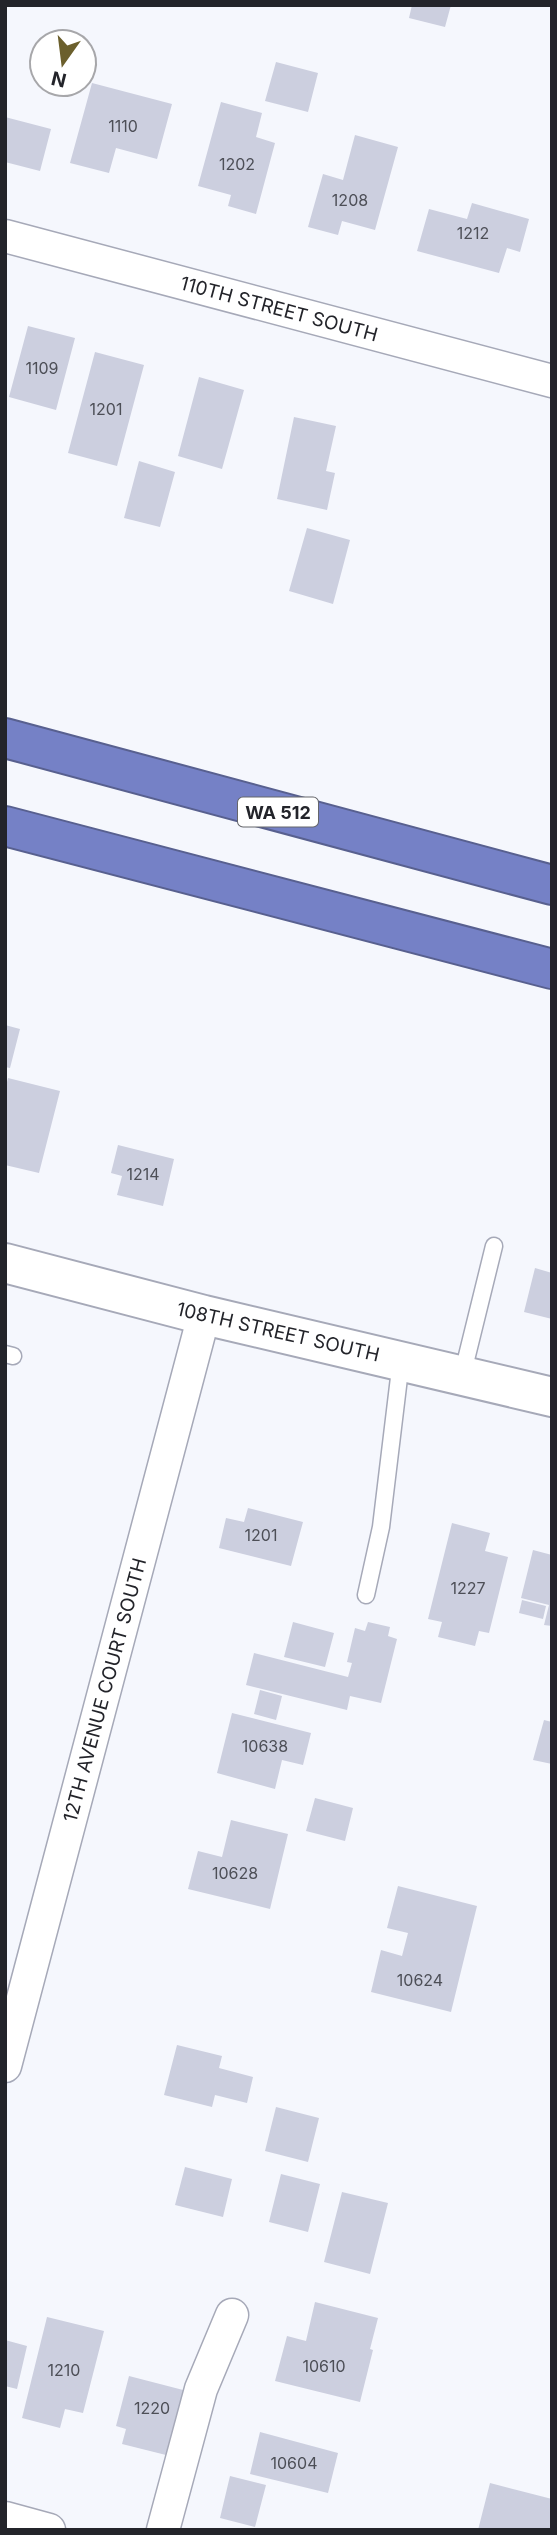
<svg xmlns="http://www.w3.org/2000/svg" width="557" height="2535" font-family="Inter,sans-serif">
	<style>
		.building { fill: #cccfdf }
		.lines { fill: none; stroke-linecap: round; stroke-linejoin: round }
		.service-casing { stroke: #a6a9b8; stroke-width: 19 }
		.minor-casing { stroke: #a6a9b8; stroke-width: 35 }
		.tertiary-casing { stroke: #a6a9b8; stroke-width: 42 }
		.motorway-casing { stroke: #58608f; stroke-width: 42 }
		.service { stroke: #fff; stroke-width: 16 }
		.minor { stroke: #fff; stroke-width: 32 }
		.tertiary { stroke: #fff; stroke-width: 38 }
		.motorway { stroke: #7581c6; stroke-width: 38 }
		.labels { text-anchor: middle; dominant-baseline: central; stroke-width: 5; stroke-linejoin: round; paint-order: stroke }
		.number-label { font-size: 16px; fill: #4d4f57 }
		.shield { fill: #fff; stroke: #65666a; stroke-width: 2 }
		.shield-label { font-size: 18px; font-weight: bold; fill: #23242a }
		.street-label { font-size: 19px; fill: #23242a; stroke: #fff }
	</style>
	<rect width="100%" height="100%" fill="#f5f7fd"/>
	<path class="building" d="M412 5H451L445 27 409 18Z
		M276 62 318 73 308 112 265 101Z
		M92 83 172 104 157 159 116 148 109 173 70 163Z
		M221 102 262 113 256 137 275 143 256 214 228 206 231 195 198 186Z
		M5 117 51 129 40 171 5 162Z
		M355 135 398 147 375 230 342 221 338 235 308 227 323 174 343 180Z
		M472 203 529 219 520 252 507 248 499 273 417 251 429 209 467 219Z
		M28 326 75 338 56 410 9 397Z
		M95 352 144 365 117 466 68 453Z
		M199 377 244 390 222 469 178 456Z
		M294 417 336 426 326 471 335 473 327 510 277 499Z
		M139 461 175 472 160 527 124 518Z
		M307 528 350 540 333 604 289 591Z
		M5 1025 20 1029 10 1068 5 1067Z
		M8 1078 60 1091 39 1173 5 1165V1090Z
		M118 1145 174 1159 163 1206 117 1195 122 1176 111 1173Z
		M535 1268 552 1273V1319L524 1312Z
		M248 1508 303 1522 291 1566 219 1548 226 1518 244 1522Z
		M452 1523 490 1533 485 1551 508 1557 489 1633 479 1631 475 1646 438 1637 442 1622 428 1619Z
		M533 1550 552 1555V1626L544 1625 549 1605 521 1598Z
		M522 1600 546 1606 543 1619 519 1613Z
		M293 1622 334 1633 325 1667 284 1657Z
		M368 1622 390 1627 388 1636 397 1639 381 1703 350 1696 347 1710 246 1685 254 1653 348 1677 352 1663 347 1662 355 1628 365 1631Z
		M260 1690 282 1696 276 1720 254 1714Z
		M232 1713 311 1733 303 1765 282 1760 275 1789 217 1773Z
		M544 1720 552 1722V1764L533 1760Z
		M315 1798 353 1808 345 1841 306 1831Z
		M231 1820 288 1834 270 1909 188 1889 198 1851 222 1857Z
		M398 1886 477 1906 451 2012 371 1992 381 1950 402 1956 408 1933 387 1928Z
		M177 2045 222 2056 219 2068 253 2077 247 2103 215 2095 212 2107 164 2095Z
		M276 2107 319 2118 308 2162 265 2151Z
		M185 2167 232 2179 223 2217 175 2205Z
		M281 2174 320 2184 308 2232 269 2222Z
		M342 2192 388 2203 370 2274 324 2262Z
		M315 2302 378 2318 370 2349 373 2350 360 2402 275 2381 287 2336 306 2341Z
		M47 2317 104 2331 83 2413 65 2409 60 2428 22 2418Z
		M5 2340 27 2346 17 2389 5 2386Z
		M129 2376 187 2391 170 2456 122 2444 126 2429 116 2426Z
		M260 2432 338 2453 328 2493 250 2474Z
		M230 2476 266 2485 255 2527 220 2518Z
		M490 2483 552 2499V2530H478Z"/>
	<g class="lines">
		<defs>
			<path id="service" d="M5 1354 13 1356
				M462 1376 494 1246
				M366 1595 381 1527 401 1361"/>
			<path id="minor" d="M5 236 552 381
				M5 2066 204 1315
				M5 2518 49 2530
				M163 2530 201 2389 232 2315"/>
			<path id="tertiary" d="M5 1263 204 1315 552 1397"/>
			<path id="motorway" d="M5 738 552 885
				M5 826 552 969"/>
		</defs>
		<use href="#service" class="service-casing"/>
		<use href="#minor" class="minor-casing"/>
		<use href="#tertiary" class="tertiary-casing"/>
		<use href="#motorway" class="motorway-casing"/>
		<use href="#service" class="service"/>
		<use href="#minor" class="minor"/>
		<use href="#tertiary" class="tertiary"/>
		<use href="#motorway" class="motorway"/>
	</g>
	<g class="labels">
		<g class="number-label">
			<text x="123" y="126">1110</text>
			<text x="237" y="164">1202</text>
			<text x="350" y="200">1208</text>
			<text x="473" y="233">1212</text>
			<text x="42" y="368">1109</text>
			<text x="106" y="409">1201</text>
			<text x="143" y="1174">1214</text>
			<text x="261" y="1535">1201</text>
			<text x="468" y="1588">1227</text>
			<text x="265" y="1746">10638</text>
			<text x="235" y="1873">10628</text>
			<text x="420" y="1980">10624</text>
			<text x="324" y="2366">10610</text>
			<text x="64" y="2370">1210</text>
			<text x="152" y="2408">1220</text>
			<text x="294" y="2463">10604</text>
		</g>
		<rect class="shield" x="238" y="797.5" width="80" height="29" rx="5"/>
		<g class="shield-label">
			<text x="278" y="812">WA 512</text>
		</g>
		<g class="street-label">
			<text transform="translate(279 309) rotate(15)">110TH STREET SOUTH</text>
			<text transform="translate(278 1332) rotate(13)">108TH STREET SOUTH</text>
			<text transform="translate(105 1690) rotate(-75)">12TH AVENUE COURT SOUTH</text>
		</g>
	</g>
	<rect width="557" height="2535" fill="none" stroke="#23242a" stroke-width="14"/>
	<g transform="translate(63 63) rotate(194)"><circle r="33" fill="#ffffff" stroke="#a7a7aa" stroke-width="2"/>
	<path d="M0-5L12 26L0 18L-12 26Z" fill="#6b5f2c"/>
	<text y="-10" font-size="19" font-weight="bold" text-anchor="middle" fill="#23242a">N</text>
	</g>
</svg>
